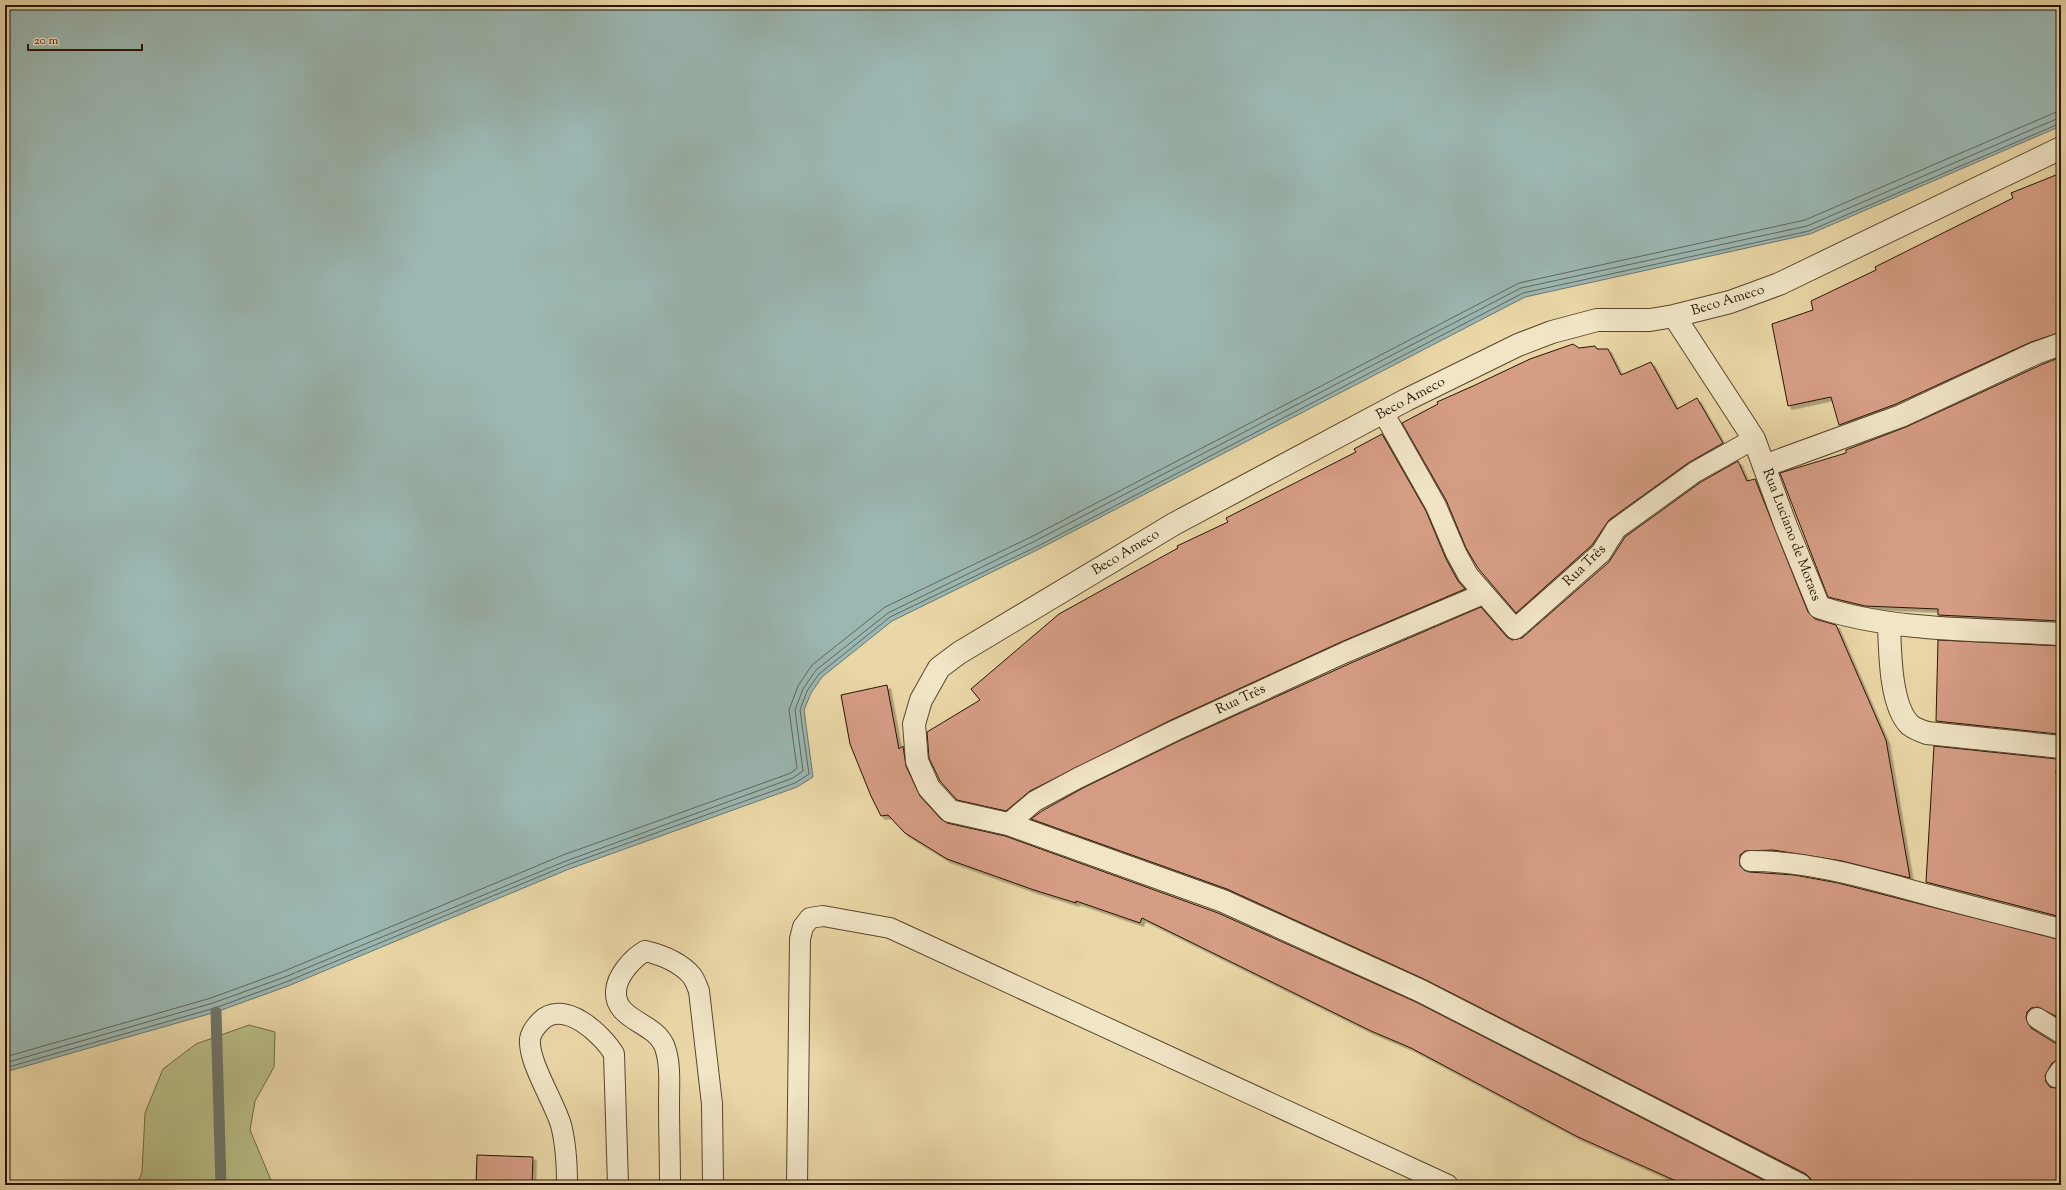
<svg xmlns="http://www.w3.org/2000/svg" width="2066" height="1190" font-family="'Sorts Mill Goudy',serif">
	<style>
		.green { fill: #b8be86; stroke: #706a45 }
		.water { fill: #9bb7b2; stroke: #6d766c }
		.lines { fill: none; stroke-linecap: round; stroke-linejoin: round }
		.shore { stroke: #61665b; stroke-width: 1 }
		.stream { stroke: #6d766c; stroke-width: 11 }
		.building { fill: #d69d85; stroke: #271504; filter: url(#shadow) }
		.lane-casing { stroke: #58462d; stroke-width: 22 }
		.street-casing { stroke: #58462d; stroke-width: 24 }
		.lane { stroke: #f1e5c6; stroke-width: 20 }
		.street { stroke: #f1e5c6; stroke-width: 22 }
		.labels { text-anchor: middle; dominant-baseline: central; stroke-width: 3.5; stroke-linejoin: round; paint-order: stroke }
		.street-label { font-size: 14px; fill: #271504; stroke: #f1e5c6 }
	</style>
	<defs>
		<filter id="shadow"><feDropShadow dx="3.5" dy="3.5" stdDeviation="0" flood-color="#0004"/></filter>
	</defs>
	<rect width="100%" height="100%" fill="#ead7a7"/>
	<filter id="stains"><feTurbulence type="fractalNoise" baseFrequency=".005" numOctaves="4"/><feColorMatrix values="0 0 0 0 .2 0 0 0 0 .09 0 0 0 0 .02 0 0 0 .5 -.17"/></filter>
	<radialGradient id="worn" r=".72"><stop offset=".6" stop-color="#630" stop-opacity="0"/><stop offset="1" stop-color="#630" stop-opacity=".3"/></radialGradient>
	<path class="green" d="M249 1025 275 1032 274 1067 255 1101 250 1130 273 1185H137L142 1172 145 1113 163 1069 196 1044Z"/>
	<path class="water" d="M5 5H2061V126L1810 234 1525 297 1039 549 892 621 822 677 811 693 804 710 813 777 797 787 569 869 288 986 216 1012 5 1072Z"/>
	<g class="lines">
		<path class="shore" d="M5 1057 211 998 282 972 563 855 791 773 797 768 789 710 798 686 812 665 885 607 1033 536 1519 283 1805 220 2054 113 2061 111
			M5 1063 213 1003 285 977 566 861 793 778 803 771 795 710 803 689 816 670 888 613 1035 541 1521 288 1807 226 2061 117
			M5 1068 215 1008 286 982 567 865 795 783 809 774 800 710 807 691 819 674 890 617 1038 546 1523 293 1809 231 2061 123"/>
		<path class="stream" d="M216 1012 221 1185"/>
	</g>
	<path class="building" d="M2061 173V332L2031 342 1896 404 1839 425 1831 397 1788 406 1772 324 1813 310 1811 301 1876 270 1875 267 2013 198 2011 193Z
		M1573 344 1579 348 1595 346 1597 349H1608L1621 375 1651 362 1677 409 1697 398 1723 443 1688 463 1609 520 1592 545 1516 613 1478 568 1466 548 1446 500 1402 423 1438 404 1437 402 1473 386 1530 359Z
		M2061 357V621L1938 615V609L1865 606 1828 597 1780 473 1846 453V450L1906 427 2041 365Z
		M1382 434 1426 511 1446 559 1458 581 1465 589 1341 642 1171 720 1030 791 1006 811 957 800 940 781 929 758 927 732 980 700 971 689 1059 614 1178 548 1177 546 1228 522 1226 518 1356 452 1354 449Z
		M1738 461 1747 481 1755 479 1808 612 1815 619 1836 625 1886 740 1910 878 1842 861 1773 850 1745 851 1740 855V866L1744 870 1749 872 1794 875 1838 883 2061 940V1019L2038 1007 2031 1008 2027 1012 2026 1018 2031 1028 2055 1043 2061 1044V1059L2052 1063 2045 1076 2046 1082 2050 1087 2055 1088 2061 1087V1185H1812L1811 1179 1806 1174 1426 980 1227 889 1031 819 1042 811 1083 788 1181 740 1351 663 1481 607 1507 637 1512 640 1522 638 1609 562 1625 537 1701 482Z
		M1938 640 2061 646V713H2059L2058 734 1936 721Z
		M887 685 899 749 903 746 906 766 920 796 941 819 947 823 1005 836 1218 913 1416 1002 1773 1185H1685L1578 1137 1411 1048 1371 1031 1142 918 1140 923 1076 901V903L1034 890 947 859 905 833 888 815 881 816 871 796 850 744 841 695Z
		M1934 746 2057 759 2056 774H2061V917L1926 882Z
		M477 1155 533 1157 532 1185H476Z"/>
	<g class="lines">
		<defs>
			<path id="lane" d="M1384 414 1436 506 1456 553 1468 575 1515 629 1601 553 1616 529 1695 472 1754 439
				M1008 824 1035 801 1078 778 1176 730 1346 652 1483 594
				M1750 861C1811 861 1870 879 1929 895 1973 907 2017 918 2061 929
				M2037 1018 2061 1033
				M2056 1077 2061 1070
				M567 1185C567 1165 566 1144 561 1125 554 1101 528 1062 530 1039 531 1032 536 1026 541 1021 564 998 603 1035 614 1054L618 1185
				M670 1185C670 1158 669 1130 669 1103 669 1084 671 1062 664 1045 654 1022 614 1020 616 991 617 975 633 958 645 951 662 955 681 963 692 976 695 980 697 986 699 991L712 1104 713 1185
				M797 1185 800 939 803 927 810 918 823 916 890 928 1448 1185"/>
			<path id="street" d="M1674 316 1754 439 1786 526 1819 607C1893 632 1983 629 2061 634
				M1764 466 1901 416 2036 353 2061 344
				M1889 624C1890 651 1890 706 1910 725 1915 729 1921 731 1927 733L2061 747
				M1800 1185 1421 991 1223 901 1008 824 950 811 929 788 917 761 914 724 921 700 939 668 959 653 1174 524 1406 400 1518 345 1552 332 1597 320H1650L1674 316 1730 302 1779 284 2061 148"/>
		</defs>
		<use href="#lane" class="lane-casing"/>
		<use href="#street" class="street-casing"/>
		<use href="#lane" class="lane"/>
		<use href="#street" class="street"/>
	</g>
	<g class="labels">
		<g class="street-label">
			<text transform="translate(1728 301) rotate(-17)">Beco Ameco</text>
			<text transform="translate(1411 399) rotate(-28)">Beco Ameco</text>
			<text transform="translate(1791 535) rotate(69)">Rua Luciano de Moraes</text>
			<text transform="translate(1126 553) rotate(-31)">Beco Ameco</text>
			<text transform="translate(1585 566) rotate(-44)">Rua Três</text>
			<text transform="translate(1241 700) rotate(-25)">Rua Três</text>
		</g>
	</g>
	<rect width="2066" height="1190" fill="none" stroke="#ead7a7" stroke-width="20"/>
	<rect x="6" y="6" width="2054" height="1178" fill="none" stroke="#271504" stroke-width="2"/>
	<rect x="10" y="10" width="2046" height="1170" fill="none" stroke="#271504"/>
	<path d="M28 44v6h114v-6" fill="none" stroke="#271504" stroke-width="2"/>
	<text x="34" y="44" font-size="12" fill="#271504" stroke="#f1e5c6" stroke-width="3" paint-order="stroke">20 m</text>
	<rect width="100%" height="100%" filter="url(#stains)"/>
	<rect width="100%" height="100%" fill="url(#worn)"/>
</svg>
